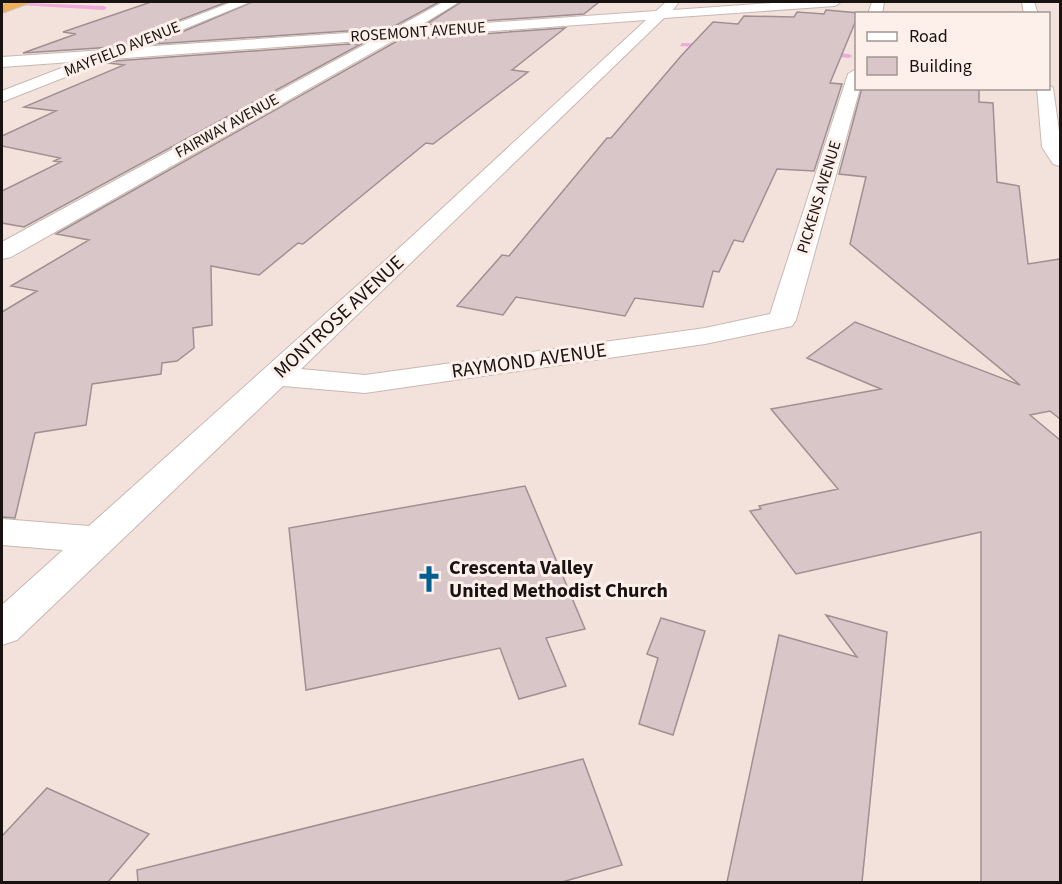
<svg xmlns="http://www.w3.org/2000/svg" width="1062" height="884" font-family="'Source Sans 3',sans-serif">
	<style>
		.lines { fill: none; stroke-linecap: round; stroke-linejoin: round }
		.stream { fill: #eeabda; fill-rule: evenodd }
		.building { fill: #d9c6c9; stroke: #a08f91; stroke-width: 1.5 }
		.minor-casing { stroke: #c9b8b2; stroke-width: 2 }
		.highway-casing { stroke: #c8c6c6; stroke-width: 2 }
		.minor { fill: #fff; fill-rule: evenodd }
		.highway { fill: #efb055; fill-rule: evenodd }
		.labels { text-anchor: middle; dominant-baseline: central; stroke-width: 6; stroke-linejoin: round; paint-order: stroke }
		.far-street-label { font-size: 16px; fill: #181210; stroke: #fdefea }
		.street-label { font-size: 20px; fill: #181210; stroke: #fdefea }
		.poi-label { font-size: 20px; font-weight: bold; fill: #181210; stroke: #fdefea; text-anchor: start }
	</style>
	<rect width="100%" height="100%" fill="#f3e1db"/>
	<g class="lines">
		<path class="stream" d="M2 2 104 6 107 8 104 10 2 4Z
			M682 43 709 44 712 46 709 48 680 46Z
			M824 52 849 54 852 56 849 58 822 55Z"/>
	</g>
	<path class="building" d="M151 2H227L130 39 128 46 23 53 76 34 63 32Z
		M252 2H439L391 28 154 44Z
		M461 2H599L584 14 425 25Z
		M826 10 859 13 830 83 842 84 814 171 777 169 743 242 734 240 719 272 713 271 703 307 635 298 625 316 516 297 503 315 457 306 502 255 509 256 607 138H611L681 56 713 22 738 24 744 16 794 17 797 12 824 14Z
		M565 28 512 70 528 72 433 144 426 143 303 244 298 243 259 275 211 266 212 325 193 328 194 348 177 361 162 363 161 374 92 384 86 425 35 433 15 518 2 517V312L37 291 11 286 89 240 56 234 399 40Z
		M363 43 24 227 2 223V191L61 162 54 161 60 158 2 146V136L56 111 24 107 124 65 101 62Z
		M862 88H979V102L993 103 997 182 1019 186 1028 264 1060 259V419L1050 411 1030 415 1060 440V882H981V532L796 574 750 511 761 509 759 506 838 489 771 409 881 389 807 358 855 322 1020 385 850 244 866 177 839 174Z
		M525 486 585 629 546 638 566 686 519 699 500 648 306 690 289 528Z
		M826 615 887 632 862 882H727L779 635 857 657Z
		M661 618 705 631 673 735 639 724 658 658 647 654Z
		M583 759 622 865 562 882H138L137 870Z
		M47 788 149 834 108 882H2V836Z"/>
	<g class="lines">
		<defs>
			<path id="minor" d="M232 2H250L140 47 392 30 443 2H459L416 28 656 11 666 2H679L673 10 787 2H841L835 6 664 18 301 369 365 375 705 328 770 314 848 74 856 69V88H860L796 320 792 326 705 344 365 393 283 386 17 640 2 645V605L63 550 2 545V519L89 526 408 240 646 20 398 38 11 257 2 259V242L373 40 2 67V57L134 48 129 44 131 41Z
				M872 2H884L882 14H868Z
				M1022 2H1034L1038 14H1024Z
				M77 62 85 67 83 70 2 102V91Z
				M1048 84 1053 88 1060 138V166L1053 164 1042 147 1037 88H1048Z"/>
			<path id="highway" d="M13 2H32L2 13V5Z"/>
		</defs>
		<use href="#minor" class="minor-casing"/>
		<use href="#highway" class="highway-casing"/>
		<use href="#minor" class="minor"/>
		<use href="#highway" class="highway"/>
	</g>
	<defs>
		<symbol id="church-bare" viewBox="-9 -9 18 18"><path d="M-1.2-6h2.4v3.5h3.3v2.4h-3.3V6h-2.4V-.1h-3.3v-2.4h3.3Z" fill="#025f8f" stroke="#fdefea" stroke-width="2.5" paint-order="stroke"/></symbol>
	</defs>
	<g fill-rule="evenodd">
		<use href="#church-bare" x="410" y="560" width="38" height="38"/>
	</g>
	<g class="labels">
		<g class="far-street-label">
			<text transform="translate(418 32) rotate(-4)">ROSEMONT AVENUE</text>
			<text transform="translate(122 49) rotate(-22)">MAYFIELD AVENUE</text>
			<text transform="translate(227 126) rotate(-29)">FAIRWAY AVENUE</text>
			<text transform="translate(819 197) rotate(-73)">PICKENS AVENUE</text>
		</g>
		<g class="street-label">
			<text transform="translate(339 317) rotate(-43)">MONTROSE AVENUE</text>
			<text transform="translate(529 361) rotate(-8)">RAYMOND AVENUE</text>
		</g>
		<g class="poi-label">
			<text x="449" y="568">Crescenta Valley<tspan x="449" dy="23">United Methodist Church</tspan></text>
		</g>
	</g>
	<rect width="1062" height="884" fill="none" stroke="#181210" stroke-width="6"/>
	<rect x="855" y="12" width="195" height="78" fill="#fdefea" stroke="#a19793" stroke-width="1.5"/>
	<rect x="867" y="32" width="30" height="9" fill="#ffffff" stroke="#a19793" stroke-width="1.5"/>
	<text x="909" y="42" font-size="18" fill="#181210">Road</text>
	<rect x="867" y="57" width="30" height="18" fill="#d9c6c9" stroke="#a19793" stroke-width="1.5"/>
	<text x="909" y="72" font-size="18" fill="#181210">Building</text>
</svg>
